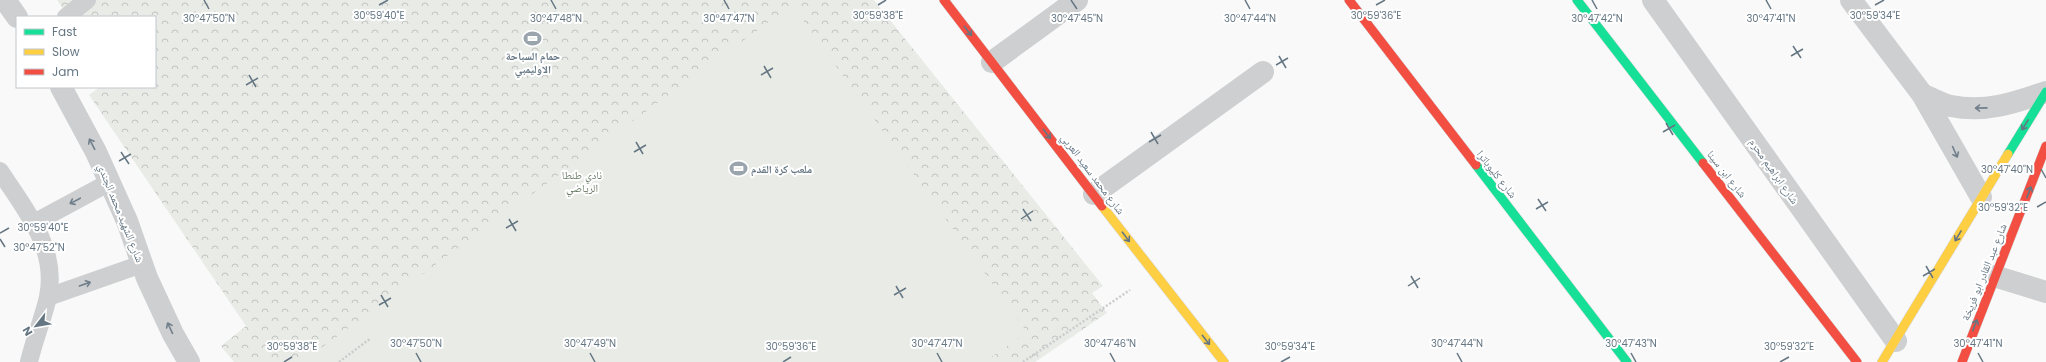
<svg xmlns="http://www.w3.org/2000/svg" width="2046" height="362" font-family="Poppins,'Noto Naskh Arabic',sans-serif">
	<style>
		.forest { fill: url(#forest-crowns) }
		.garden { fill: #e8ebe6 }
		.lines { fill: none; stroke-linecap: round; stroke-linejoin: round }
		.fast-casing { stroke: #d5d6d7; stroke-width: 10 }
		.slow-casing { stroke: #d5d6d7; stroke-width: 10 }
		.jam-casing { stroke: #d5d6d7; stroke-width: 10 }
		.path { stroke: #cbcccd; stroke-width: 2.5; stroke-dasharray: 2 2; stroke-linecap: butt }
		.lane { stroke: #cecfd0; stroke-width: 18 }
		.street { stroke: #cecfd0; stroke-width: 22 }
		.fast { stroke: #16e098; stroke-width: 9 }
		.slow { stroke: #ffcf43; stroke-width: 9 }
		.jam { stroke: #f24e42; stroke-width: 9 }
		.oneway { stroke: #657683 }
		.oneway2 { stroke: #707f8b }
		.ticks { fill: none; stroke: #657683; stroke-width: 1.5 }
		.labels { text-anchor: middle; dominant-baseline: central; stroke-width: 4; stroke-linejoin: round; paint-order: stroke }
		.poi-label { font-size: 11px; font-weight: bold; fill: #657683; stroke: #fff }
		.street-label { font-size: 11px; fill: #657683; stroke: #fff }
		.park-label { font-size: 11px; fill: #687a64; stroke: #fff }
		.ticks-label { font-size: 10px; text-anchor: middle; fill: #657683; stroke: #fff; stroke-width: 4; stroke-linejoin: round; paint-order: stroke }
	</style>
	<defs>
		<pattern id="forest-crowns" width="20" height="18" patternUnits="userSpaceOnUse"><rect width="20" height="18" fill="#e8ebe6"/><path d="M2 6a3 3 0 1 1 6 0M12 15a3 3 0 1 1 6 0" fill="none" stroke="#c0c3c0"/></pattern>
	</defs>
	<rect width="100%" height="100%" fill="#f9f9f9"/>
	<path class="forest" d="M57 0H874L1103 286 1092 293 1107 313 1035 362H234L221 346 246 326 89 95 100 87H155V17H69Z"/>
	<path class="garden" d="M792 5 1027 332 984 362H309L306 359Z"/>
	<g class="lines">
		<defs>
			<path id="fast" d="M1577 0 1703 163
				M2008 154 2046 92
				M1476 165 1627 362"/>
			<path id="slow" d="M1102 206 1224 362
				M1882 362 2008 154"/>
			<path id="jam" d="M944 0 1102 206
				M1349 0 1476 165
				M1703 163 1857 362
				M1962 362 2046 146"/>
		</defs>
		<use href="#fast" class="fast-casing"/>
		<use href="#slow" class="slow-casing"/>
		<use href="#jam" class="jam-casing"/>
		<path class="path" d="M339 362 371 338
			M1023 362 1130 290"/>
		<path class="lane" d="M66 17 87 0
			M0 171C25 210 58 247 48 297 43 319 34 340 29 362
			M34 223 110 182
			M48 297 142 264"/>
		<path class="street" d="M5 0 17 17
			M1653 0 1896 341
			M1851 0 1922 94 1981 197
			M992 62 1077 0
			M61 87 96 152 127 221 147 278 173 334 189 362
			M1922 94C1931 98 1942 104 1951 106 1985 113 2014 103 2046 92
			M1094 194 1263 72
			M1994 276 2046 292"/>
		<use href="#fast" class="fast"/>
		<use href="#slow" class="slow"/>
		<use href="#jam" class="jam"/>
	</g>
	<defs><path id="oneway-shaft" d="M-6 0H5M1.5-3L5.5 0L1.5 3" fill="none" stroke-width="1.6" stroke-linecap="round" stroke-linejoin="round"/></defs>
	<g class="oneway">
		<use href="#oneway-shaft" transform="translate(968 31) rotate(52)"/>
		<use href="#oneway-shaft" transform="translate(2025 125) rotate(122)"/>
		<use href="#oneway-shaft" transform="translate(1047 134) rotate(52)"/>
		<use href="#oneway-shaft" transform="translate(2029 192) rotate(-69)"/>
		<use href="#oneway-shaft" transform="translate(1958 236) rotate(121)"/>
		<use href="#oneway-shaft" transform="translate(1126 237) rotate(53)"/>
		<use href="#oneway-shaft" transform="translate(1975 325) rotate(-69)"/>
		<use href="#oneway-shaft" transform="translate(1206 340) rotate(52)"/>
	</g>
	<g class="oneway2">
		<use href="#oneway-shaft" transform="translate(1981 108) rotate(179)"/>
		<use href="#oneway-shaft" transform="translate(92 144) rotate(-117)"/>
		<use href="#oneway-shaft" transform="translate(1955 152) rotate(66)"/>
		<use href="#oneway-shaft" transform="translate(75 201) rotate(152)"/>
		<use href="#oneway-shaft" transform="translate(85 284) rotate(-19)"/>
		<use href="#oneway-shaft" transform="translate(170 328) rotate(-115)"/>
	</g>
	<path class="ticks" d="M204 0 209 9M551 0 556 9M724 0 729 9M1071 0 1077 9M1245 0 1250 9M1592 0 1597 9M1766 0 1771 9M379 5 388 0M878 5 886 0M1376 5 1385 0M1875 5 1884 0M1793 46 1801 58M1279 56 1286 68M1791 56 1803 49M1276 65 1288 58M764 66 771 78M249 75 256 87M761 75 773 68M246 85 258 78M1666 123 1673 135M1151 132 1158 144M1663 132 1675 125M636 142 643 154M1149 142 1161 135M121 152 129 164M634 152 646 145M119 161 131 154M2041 169 2046 178M1538 199 1546 211M2037 207 2046 202M1023 209 1031 221M1536 209 1548 202M509 219 516 231M1021 219 1033 211M506 228 518 221M0 233 9 228M0 239 5 247M1926 266 1933 278M1411 276 1418 288M1923 276 1935 269M896 286 903 298M1408 286 1420 278M381 295 388 307M894 295 906 288M379 305 391 298M416 353 421 362M590 353 595 362M937 353 942 362M1110 353 1115 362M1457 353 1462 362M1631 353 1636 362M1978 353 1983 362M284 362 292 357M783 362 791 357M1281 362 1290 357M1780 362 1789 357"/>
	<defs>
		<symbol id="stadium-bare" viewBox="-9 -9 18 18"><path d="M0-5a6.5 5 0 1 0 0 10a6.5 5 0 1 0 0-10ZM-3.5-1.8h7v3.6h-7Z" fill="#99a4ac" stroke="#fff" stroke-width="2.5" paint-order="stroke"/></symbol>
	</defs>
	<g fill-rule="evenodd">
		<use href="#stadium-bare" x="520" y="26" width="25" height="25"/>
		<use href="#stadium-bare" x="726" y="156" width="25" height="25"/>
	</g>
	<g class="labels">
		<g class="poi-label">
			<text x="533" y="56">حمام السباحة<tspan x="533" dy="13">الاوليمبي</tspan></text>
			<text x="751" y="169" text-anchor="start">ملعب كرة القدم</text>
		</g>
		<g class="street-label">
			<text transform="translate(1774 171) rotate(55)">شارع ابراهيم محرم</text>
			<text transform="translate(1093 174) rotate(53)">شارع محمد سعيد العربي</text>
			<text transform="translate(1497 174) rotate(52)">شارع كليوباترا</text>
			<text transform="translate(1727 174) rotate(52)">شارع ابن سينا</text>
			<text transform="translate(121 213) rotate(68)">شارع الشهيد محمد الجندي</text>
			<text transform="translate(1984 272) rotate(-68)">شارع عبد القادر ابو فريخة</text>
		</g>
		<g class="park-label">
			<text x="582" y="175">نادي طنطا<tspan x="582" dy="13">الرياضي</tspan></text>
		</g>
	</g>
	<g class="ticks-label">
		<text x="1875" y="19">30°59'34"E</text>
		<text x="379" y="19">30°59'40"E</text>
		<text x="878" y="19">30°59'38"E</text>
		<text x="1376" y="19">30°59'36"E</text>
		<text x="1597" y="22">30°47'42"N</text>
		<text x="209" y="22">30°47'50"N</text>
		<text x="556" y="22">30°47'48"N</text>
		<text x="729" y="22">30°47'47"N</text>
		<text x="1077" y="22">30°47'45"N</text>
		<text x="1250" y="22">30°47'44"N</text>
		<text x="1771" y="22">30°47'41"N</text>
		<text x="2007" y="173">30°47'40"N</text>
		<text x="2003" y="211">30°59'32"E</text>
		<text x="43" y="231">30°59'40"E</text>
		<text x="39" y="251">30°47'52"N</text>
		<text x="416" y="347">30°47'50"N</text>
		<text x="590" y="347">30°47'49"N</text>
		<text x="937" y="347">30°47'47"N</text>
		<text x="1110" y="347">30°47'46"N</text>
		<text x="1457" y="347">30°47'44"N</text>
		<text x="1631" y="347">30°47'43"N</text>
		<text x="1978" y="347">30°47'41"N</text>
		<text x="292" y="350">30°59'38"E</text>
		<text x="791" y="350">30°59'36"E</text>
		<text x="1290" y="350">30°59'34"E</text>
		<text x="1789" y="350">30°59'32"E</text>
	</g>
	<rect x="16" y="16" width="140" height="72" fill="#ffffff" stroke="#c1c8cd"/>
	<rect x="24" y="29" width="20" height="6" fill="#16e098" stroke="#c1c8cd"/>
	<text x="52" y="36" font-size="12" fill="#657683">Fast</text>
	<rect x="24" y="49" width="20" height="6" fill="#ffcf43" stroke="#c1c8cd"/>
	<text x="52" y="56" font-size="12" fill="#657683">Slow</text>
	<rect x="24" y="69" width="20" height="6" fill="#f24e42" stroke="#c1c8cd"/>
	<text x="52" y="76" font-size="12" fill="#657683">Jam</text>
	<g transform="translate(36 326) rotate(239)" stroke="#ffffff" stroke-width="3" paint-order="stroke">
	<path d="M0-3L7 15L0 10L-7 15Z" fill="#657683"/>
	<text y="-6" font-size="11" font-weight="bold" text-anchor="middle" fill="#657683">N</text>
	</g>
</svg>
